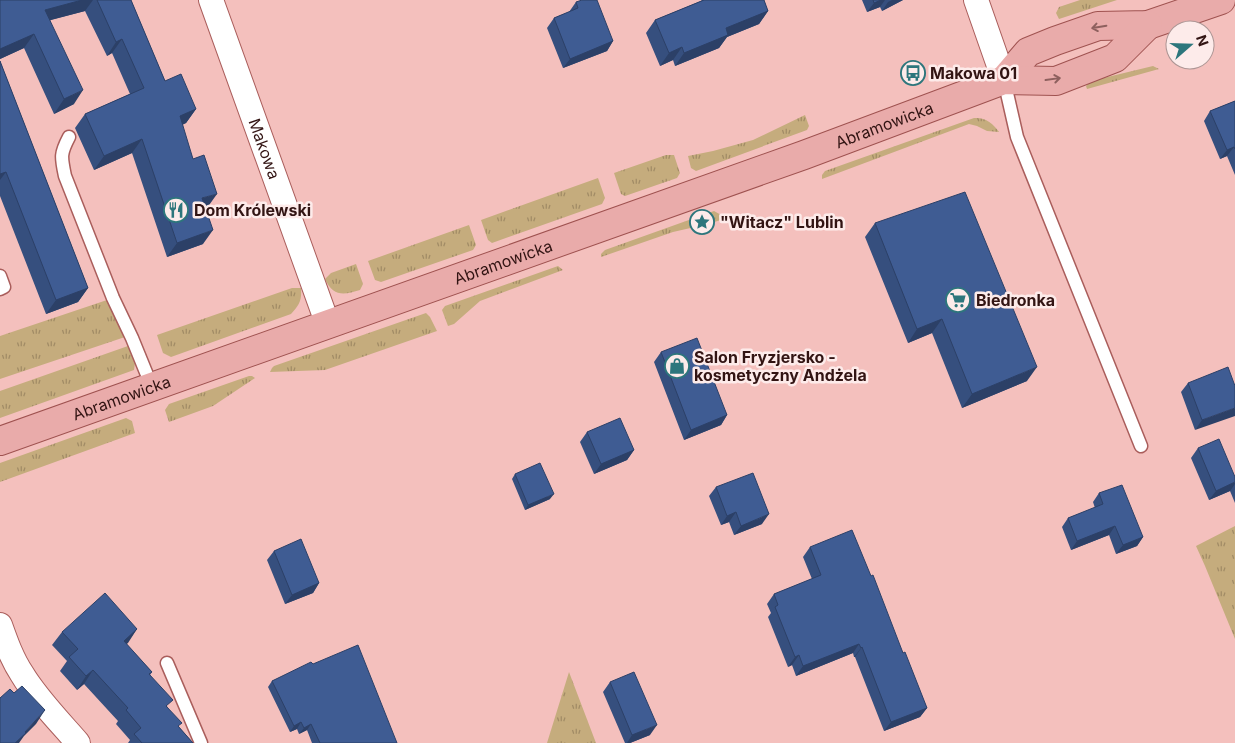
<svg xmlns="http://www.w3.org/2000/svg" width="1235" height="743" font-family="Inter,sans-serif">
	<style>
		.grass { fill: url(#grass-tufts) }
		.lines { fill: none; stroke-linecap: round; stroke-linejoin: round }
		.service-casing { stroke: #aa5e5c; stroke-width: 15 }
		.minor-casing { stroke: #aa5e5c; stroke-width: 26 }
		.primary-casing { stroke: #9f5250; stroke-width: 30 }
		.service { stroke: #fff; stroke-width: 12 }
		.minor { stroke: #fff; stroke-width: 24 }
		.primary { stroke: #e9abaa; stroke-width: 28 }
		.wall { fill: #364f7e }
		.shaded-wall { fill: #2c4067 }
		.building { fill: #3f5c93; stroke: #2c4067 }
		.oneway { stroke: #8e605e }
		.labels { text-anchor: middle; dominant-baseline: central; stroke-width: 5; stroke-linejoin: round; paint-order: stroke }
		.poi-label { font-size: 16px; font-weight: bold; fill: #321413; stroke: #fdebea; text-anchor: start }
		.street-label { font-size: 16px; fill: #321413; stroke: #fdebea }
	</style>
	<defs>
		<pattern id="grass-tufts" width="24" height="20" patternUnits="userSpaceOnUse" patternTransform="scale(1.25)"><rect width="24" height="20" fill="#c5ac7d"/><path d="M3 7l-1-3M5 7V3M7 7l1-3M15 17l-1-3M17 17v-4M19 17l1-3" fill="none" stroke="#a18b65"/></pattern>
	</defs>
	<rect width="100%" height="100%" fill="#f4c0bd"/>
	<path class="grass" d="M1080 0H1117L1059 19 1056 13 1059 7Z
		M1153 66 1159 69 1087 89 1086 86 1091 81Z
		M805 115 809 126 807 130 696 171 691 168 688 156 713 151 753 140Z
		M974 118C985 117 993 123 999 132L987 131 977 126 969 124 822 179V175L825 171Z
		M666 155H674L680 173 677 178 625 196 621 194 614 173Z
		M598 178 605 198 602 204 492 243 488 240 481 220Z
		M714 211 723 216 724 219 708 224 673 232 601 257V254L605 250Z
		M469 225 476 245 473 250 381 282 375 280 368 261Z
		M356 264 363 284 360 290C344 295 333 297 325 279L331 273Z
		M558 266 563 270 480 301 454 324 448 326 442 310 445 306Z
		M292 288H301C302 301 299 305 291 314L171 357 163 353 157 335Z
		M107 300 125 337 0 379V336Z
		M426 313 430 317 437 331 325 370 270 372 272 368 274 366Z
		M128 346 135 363 134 370 0 418V391Z
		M249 376H252L255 378 213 406 169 422 165 410 169 404Z
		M126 418 132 421 135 433 0 482V463Z
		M1235 526V639L1205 566 1196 546Z
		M569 672 596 743H547Z"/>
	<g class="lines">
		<defs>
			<path id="service" d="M1004 80 1017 137 1141 446
				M69 137C60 154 61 157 65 176L113 298 132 338 152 387
				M0 276 4 287 0 289
				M167 663 201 743"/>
			<g id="minor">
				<path id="s1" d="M211 0 328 325"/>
				<path d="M976 0 1004 80"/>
				<path d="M0 625C6 642 12 659 22 674 37 699 59 721 78 743"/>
			</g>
			<g id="primary">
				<path d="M1004 80 1028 52 1055 41 1098 26 1148 25 1221 0"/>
				<path id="s2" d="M0 441 804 155 1004 80 1056 81 1115 58 1148 25"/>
			</g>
		</defs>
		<use href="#service" class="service-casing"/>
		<use href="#minor" class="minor-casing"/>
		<use href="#primary" class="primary-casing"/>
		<use href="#service" class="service"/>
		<use href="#minor" class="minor"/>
		<use href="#primary" class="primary"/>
	</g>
	<path class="wall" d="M0 0H131L165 81 196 109 186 123 182 125 207 208H206L203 244 167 257 132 153 94 170 75 128 85 114 130 94 112 53 107 56 85 11 50 20 74 104 54 114 24 48 0 59Z
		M702 0H764L768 11 759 24 727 37 719 48 675 66 673 60 660 66 646 33 655 20 701 1Z
		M862 0H903L882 11 880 7 867 12Z
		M576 2 613 41 607 51 563 68 547 28 554 18 569 12Z
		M0 61 88 288 78 302 46 314 0 196Z
		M1235 101V175L1227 156 1220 159 1204 121 1210 111Z
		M875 223 1027 381 962 408 932 333 908 343 865 237Z
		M661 352 727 415 721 425 684 440 654 362Z
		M1188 383 1235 386 1195 430 1181 392Z
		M587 432 634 450 627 460 594 474 580 442Z
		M1198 448 1235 484V503L1230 491 1209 500 1191 458Z
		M515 474 550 499 525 510 512 479Z
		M716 487 762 524 734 535 729 522 721 525 709 496Z
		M1099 493 1143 537 1137 546 1116 554 1109 535 1071 550 1062 527 1068 518 1095 508 1093 502Z
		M810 547 903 653 927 708 920 717 884 731 855 657H854L853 653 796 676 792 665 788 667 768 617 771 613 767 604 774 594 812 579 803 557Z
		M274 551 319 583 313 593 285 604 267 560Z
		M137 629 126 644 152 672 150 675 168 708 179 727 193 743H128L130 740 116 724 118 721 84 684 77 690 60 671 67 661 52 645 62 632Z
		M313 664 397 743H312L307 730 299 734 297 729 290 732 268 687 272 681Z
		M610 682 650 735 630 743H625L603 692Z"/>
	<path class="shaded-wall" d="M82 0H93L85 11 36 24 45 10Z
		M881 0H885L880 7 867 12 874 3Z
		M892 0H903L882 11 888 2Z
		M768 11 759 24 727 37 719 48 675 66 684 53 726 28Z
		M34 34 24 48 0 59V49Z
		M122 39 112 53 107 56 116 42Z
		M613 41 607 51 563 68 570 59Z
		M682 47 673 60 660 66 669 53Z
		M83 90 74 104 54 114 64 99Z
		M196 109 186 123 170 130 180 116Z
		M142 139 132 153 94 170 104 156Z
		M1234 147 1227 156 1220 159 1227 150Z
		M6 172 0 180V174Z
		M217 194 207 208 193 212 202 198Z
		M213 230 203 244 167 257 177 243Z
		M88 288 78 302 46 314 56 300Z
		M942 319 932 333 908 343 917 329Z
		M1037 367 1027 381 962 408 972 394Z
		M1235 408V416L1195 430 1202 420Z
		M727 415 721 425 684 440 691 430Z
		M634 450 627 460 594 474 601 464Z
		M1235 482V484L1230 491 1209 500 1216 491Z
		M554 494 550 499 525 510 528 505Z
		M736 512 729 522 721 525 727 516Z
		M769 514 762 524 734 535 741 526Z
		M1115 526 1109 535 1071 550 1077 541Z
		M1143 537 1137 546 1116 554 1123 545Z
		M319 583 313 593 285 604 292 595Z
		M137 629 128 643 114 655 124 641Z
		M859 644 853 653 796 676 803 666Z
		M862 647 855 657H854L861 648Z
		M799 655 792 665 788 667 795 657Z
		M93 670 84 684 77 690 86 676Z
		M927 708 920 717 884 731 891 722Z
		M45 710 36 724 24 736 19 743H15Z
		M301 722 297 729 290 732 294 726Z
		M311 724 307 730 299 734 304 728Z
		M657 725 650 735 630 743H627L632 735Z"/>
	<path class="building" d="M0 0H82L45 10 83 90 64 99 34 34 0 49Z
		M97 0H131L165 81 181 74 196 109 180 116 193 159 204 155 217 194 202 198 213 230 177 243 142 139 104 156 85 114 144 88 122 39 116 42Z
		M582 0H597L613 41 570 59 554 18 578 8 576 2Z
		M704 0H764L768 11 726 28 728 35 684 53 682 47 669 53 655 20Z
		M873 0H881L874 3Z
		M0 61 88 288 56 300 6 172 0 174Z
		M1235 101V149L1234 147 1227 150 1210 111Z
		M965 192 1037 367 972 394 942 319 917 329 875 223Z
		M697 338 727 415 691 430 661 352Z
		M1228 367 1235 386V408L1202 420 1188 383Z
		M620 418 634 450 601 464 587 432Z
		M1219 439 1235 477V482L1216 491 1198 448Z
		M540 463 554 494 528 505 515 474Z
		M753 473 769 514 741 526 736 512 727 516 716 487Z
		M1122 485 1143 537 1123 545 1115 526 1077 541 1068 518 1103 504 1099 493Z
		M852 530 871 576 873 575 903 653 905 652 927 708 891 722 862 647 861 648 859 644 803 666 799 655 795 657 775 607 778 605 774 594 821 575 810 547Z
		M301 539 319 583 292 595 274 551Z
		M105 593 137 629 124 641 152 672 149 674 173 700 166 706 182 723 178 726 193 743H142L134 734 141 728 126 710 128 708 93 670 86 676 69 657 78 649 62 632Z
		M358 645 397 743H320L311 724 304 728 301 722 294 726 272 681 311 662 313 664Z
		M634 672 657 725 632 735 610 682Z
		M22 686 45 710 25 732 26 733 15 743H0V698L10 689 14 693Z"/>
	<defs><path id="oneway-shaft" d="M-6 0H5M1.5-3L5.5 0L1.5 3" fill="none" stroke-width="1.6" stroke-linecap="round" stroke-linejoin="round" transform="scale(1.25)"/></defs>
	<g class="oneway">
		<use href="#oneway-shaft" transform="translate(1099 27) rotate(170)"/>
		<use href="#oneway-shaft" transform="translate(1053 79) rotate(-8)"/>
	</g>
	<defs>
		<symbol id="bus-ring" viewBox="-11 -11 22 22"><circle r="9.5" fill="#fdebea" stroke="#2d767c" stroke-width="1.5"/><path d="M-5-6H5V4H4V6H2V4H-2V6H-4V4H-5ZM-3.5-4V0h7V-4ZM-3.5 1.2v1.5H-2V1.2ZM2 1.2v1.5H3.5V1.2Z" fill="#2d767c"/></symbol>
		<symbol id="restaurant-ring" viewBox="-11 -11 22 22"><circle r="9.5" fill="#fdebea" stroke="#2d767c" stroke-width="1.5"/><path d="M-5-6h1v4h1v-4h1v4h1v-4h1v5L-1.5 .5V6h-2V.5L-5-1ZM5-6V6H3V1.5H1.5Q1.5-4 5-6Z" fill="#2d767c"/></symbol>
		<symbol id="sight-ring" viewBox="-11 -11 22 22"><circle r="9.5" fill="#fdebea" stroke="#2d767c" stroke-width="1.5"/><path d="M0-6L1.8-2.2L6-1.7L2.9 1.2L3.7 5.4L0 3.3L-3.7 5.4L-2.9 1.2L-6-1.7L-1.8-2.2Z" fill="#2d767c"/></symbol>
		<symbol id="supermarket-ring" viewBox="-11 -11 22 22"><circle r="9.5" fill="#fdebea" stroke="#2d767c" stroke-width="1.5"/><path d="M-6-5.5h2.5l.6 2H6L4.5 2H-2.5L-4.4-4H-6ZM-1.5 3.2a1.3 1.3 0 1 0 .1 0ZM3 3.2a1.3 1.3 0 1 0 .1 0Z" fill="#2d767c"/></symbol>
		<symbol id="shop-ring" viewBox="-11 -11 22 22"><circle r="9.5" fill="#fdebea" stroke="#2d767c" stroke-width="1.5"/><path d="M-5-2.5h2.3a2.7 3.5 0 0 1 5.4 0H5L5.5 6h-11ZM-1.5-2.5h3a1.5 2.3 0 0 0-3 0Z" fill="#2d767c"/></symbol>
	</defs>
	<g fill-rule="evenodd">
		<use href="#bus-ring" x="899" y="59" width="28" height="28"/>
		<use href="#restaurant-ring" x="162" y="196" width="28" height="28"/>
		<use href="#sight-ring" x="688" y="208" width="28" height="28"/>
		<use href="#supermarket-ring" x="944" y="286" width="28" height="28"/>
		<use href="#shop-ring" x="663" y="352" width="28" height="28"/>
	</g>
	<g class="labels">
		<g class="poi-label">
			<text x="930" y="73">Makowa 01</text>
			<text x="194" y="210">Dom Królewski</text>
			<text x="720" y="222">"Witacz" Lublin</text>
			<text x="976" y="300">Biedronka</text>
			<text x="694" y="357">Salon Fryzjersko -<tspan x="694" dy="18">kosmetyczny Andżela</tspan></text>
		</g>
		<g class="street-label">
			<text stroke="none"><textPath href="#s2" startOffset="939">Abramowicka</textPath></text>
			<text stroke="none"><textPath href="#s1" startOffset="158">Makowa</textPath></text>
			<text stroke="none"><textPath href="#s2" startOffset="534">Abramowicka</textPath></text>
			<text stroke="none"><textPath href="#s2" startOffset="129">Abramowicka</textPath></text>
		</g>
	</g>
	<g transform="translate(1190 45) rotate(70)"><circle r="24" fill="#fdebea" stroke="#ac9594"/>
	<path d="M0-4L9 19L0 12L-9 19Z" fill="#2d767c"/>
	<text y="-8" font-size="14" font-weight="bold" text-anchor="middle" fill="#321413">N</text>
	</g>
</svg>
